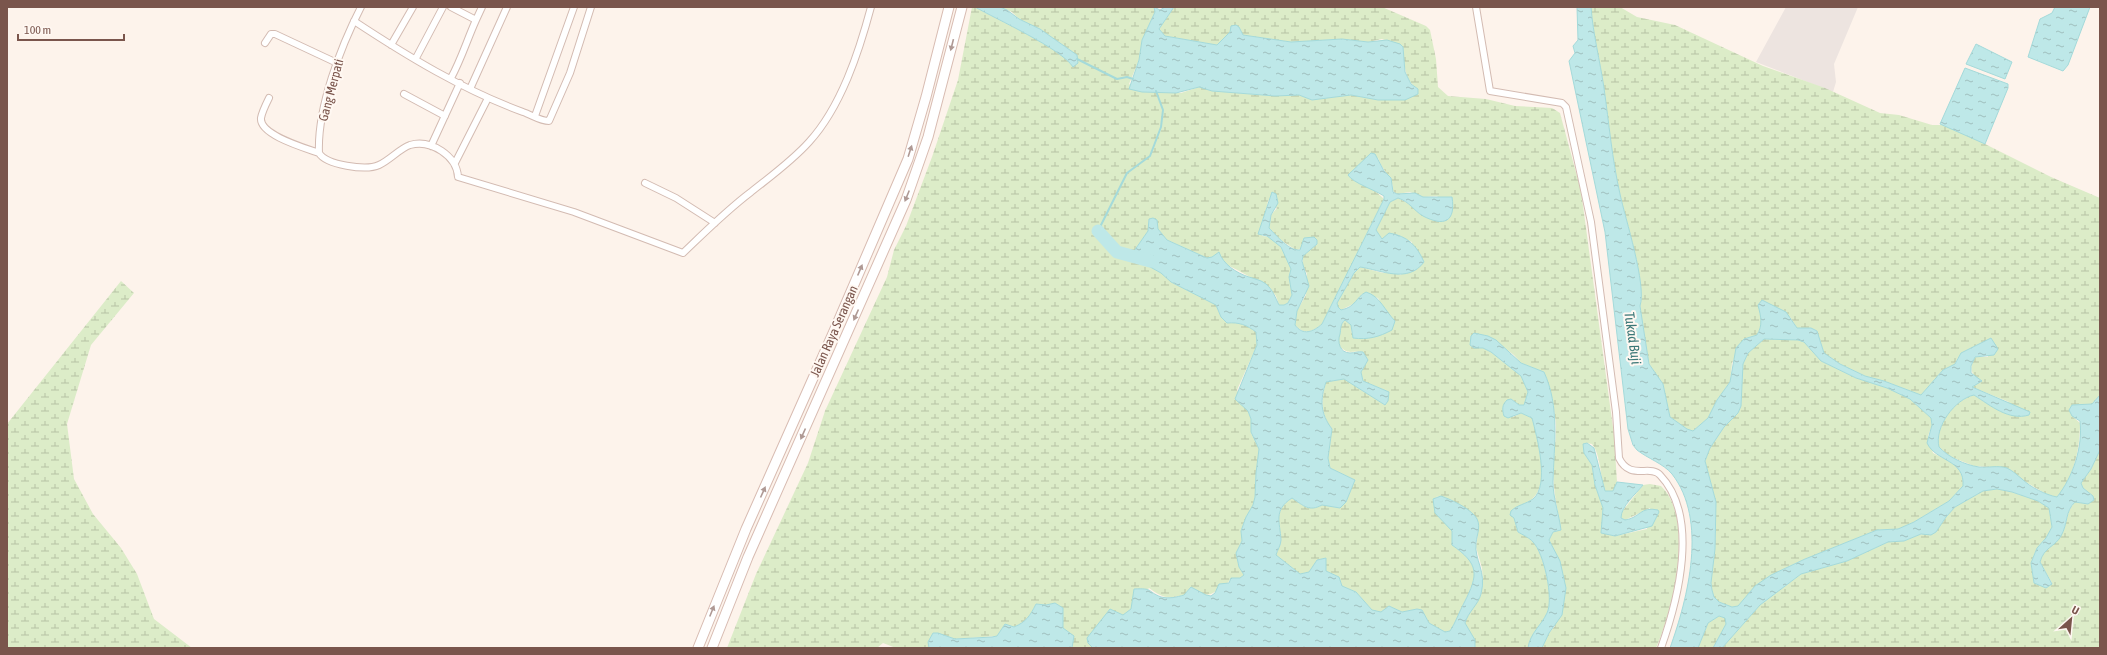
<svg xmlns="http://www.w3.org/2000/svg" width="2107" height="655" font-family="'Asap Condensed',sans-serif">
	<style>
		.industrial { fill: #ede4e0 }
		.wetland { fill: url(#wetland-marsh) }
		.water { fill: url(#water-ripples); stroke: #a4dada; fill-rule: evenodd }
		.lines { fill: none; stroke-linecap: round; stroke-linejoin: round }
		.stream { stroke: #a4dada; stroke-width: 2 }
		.river { stroke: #bee8e8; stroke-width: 13 }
		.street-casing { stroke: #d3bbb2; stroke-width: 8 }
		.secondary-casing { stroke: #d8bcb2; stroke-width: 11 }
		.street { stroke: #fff; stroke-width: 6 }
		.secondary { stroke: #fff; stroke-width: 9 }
		.oneway { fill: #af9994 }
		.labels { text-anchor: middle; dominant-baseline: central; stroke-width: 4; stroke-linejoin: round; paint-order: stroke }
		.street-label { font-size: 13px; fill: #7a554c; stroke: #fff8f2 }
		.water-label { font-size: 14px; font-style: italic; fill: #3b7777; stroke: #fff8f2 }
	</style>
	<defs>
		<pattern id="wetland-marsh" width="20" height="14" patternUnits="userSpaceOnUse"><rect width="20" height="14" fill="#dcecc8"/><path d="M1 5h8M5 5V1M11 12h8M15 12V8" fill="none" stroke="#b7c2a5"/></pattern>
		<pattern id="water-ripples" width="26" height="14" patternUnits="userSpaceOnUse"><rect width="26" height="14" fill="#bee8e8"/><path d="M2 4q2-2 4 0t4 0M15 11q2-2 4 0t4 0" fill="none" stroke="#9fbfbe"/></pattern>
	</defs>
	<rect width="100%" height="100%" fill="#fdf3eb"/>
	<path class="industrial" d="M1786 7H1858L1834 64 1836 82 1833 92 1756 62Z"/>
	<path class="wetland" d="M972 7H975C997 20 1061 48 1073 67L1077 55 1040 29 1019 19 1012 12 1000 7H1154L1155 12 1142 40 1139 60 1129 84 1142 92 1181 93 1199 87 1213 91 1275 96 1299 95 1312 100 1351 95 1378 100 1418 94V89C1404 81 1404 62 1403 47L1382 39 1368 42 1342 39 1291 42 1242 35 1241 31 1230 32 1217 45 1165 36 1159 29 1174 7H1382L1426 26 1430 30 1436 59 1438 87 1448 96 1486 99 1515 106 1552 108 1560 113 1581 191 1614 435 1617 482 1613 491H1605C1600 477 1601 455 1592 444L1587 443 1584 453 1592 465 1595 485 1603 508 1601 533 1615 536 1647 529 1650 508 1625 520 1621 518V513L1643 485 1650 484 1661 486C1695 518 1673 610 1656 648H1542L1549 633 1555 626 1553 548 1549 540 1553 532 1561 530C1559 515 1555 501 1554 485 1552 465 1556 446 1556 426 1555 408 1550 390 1544 372L1521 363 1514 355 1488 336 1474 333V348H1483L1491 352 1521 376 1528 392 1524 405H1519L1511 399 1513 417 1521 413 1533 418C1537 438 1547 472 1538 491 1536 497 1519 512 1514 518L1518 532C1523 535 1530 538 1533 542 1544 553 1554 599 1547 613 1541 626 1531 633 1528 648H1475V640L1465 624 1467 617 1481 595 1483 582 1482 568 1476 547 1478 533 1475 517C1467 510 1447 495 1436 497 1431 518 1443 515 1452 531V545C1479 564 1479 574 1464 603 1459 612 1456 622 1450 631L1445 632 1429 623 1422 610 1417 609 1402 612 1389 606 1381 612 1372 610 1356 592 1342 586 1339 577 1326 571V558L1317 560 1309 572 1300 574 1276 555C1277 551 1281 545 1281 540 1280 521 1273 511 1292 498 1303 506 1309 512 1322 505L1340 508 1346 502 1355 480 1330 468 1328 458 1332 429C1320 413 1321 400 1326 382L1344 379 1385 405 1389 392 1363 381 1361 372 1368 360 1363 352C1350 350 1350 356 1338 345 1337 338 1340 324 1345 320L1351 325 1352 334 1395 321 1385 311 1378 298 1362 294 1357 302 1341 310 1338 307 1337 303 1354 273 1360 267 1383 273 1392 272 1401 275 1412 242 1394 234 1382 239 1376 230 1390 202 1398 198 1413 206 1419 213 1438 196 1423 197 1410 192 1397 194 1393 191C1394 178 1382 171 1378 158L1351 179 1372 188 1384 199 1322 324C1313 332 1303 335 1295 325L1297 311 1306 295 1307 274 1303 266V256L1317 244 1296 250 1279 239 1269 228 1271 215 1277 208 1268 200C1267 215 1259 220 1262 236 1279 236 1286 256 1291 269L1289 277 1292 295 1288 303 1284 305H1279C1278 302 1277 299 1276 296 1271 287 1217 257 1207 258L1167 240 1158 229V224L1149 219 1148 231 1132 254 1134 258 1161 273 1171 282 1216 305 1221 317 1227 323C1239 322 1247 325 1256 332L1257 345 1237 390 1248 411 1251 419V433L1259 449 1256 473 1255 497 1253 505 1246 517 1241 531 1242 541 1236 553 1239 567 1244 575 1240 578H1231C1228 584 1224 586 1219 589 1206 599 1204 594 1191 587L1184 595C1167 599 1163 598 1149 588L1131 609 1088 643 1093 648H1072L1073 646 1063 628V608L1055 603 1046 605 1036 604C1030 616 1026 622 1014 627L1005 624 997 636 955 639 938 633 929 648H896L883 643 877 648H727L756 574 808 463 825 411 887 277 894 250 906 226 932 157 958 80Z
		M1591 7H1620L1637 17 1675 25 1763 66 1825 88 1880 113 1899 115 1932 125H1947L2051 177 2100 198V395L2092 404 2072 405V416L2080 423C2080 450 2074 476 2057 497L2050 496 2022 480 2012 471 2006 468 1974 466 1949 456 1939 447C1934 427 1955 399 1974 395L1991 406 2009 402 1972 387 1977 383C1973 370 1968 372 1975 357H1988L1986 342C1974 347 1960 350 1955 364L1943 370 1921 395 1884 381 1865 376 1840 364 1824 353 1817 331 1811 328H1797L1790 317 1761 318 1762 324 1757 335 1744 339 1732 363 1730 382 1717 400 1708 418 1693 431 1687 429 1670 417 1663 384 1649 364 1640 306C1647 285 1625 218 1620 194 1612 159 1609 123 1604 88 1600 61 1593 34 1591 7Z
		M121 281 134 293 91 345 67 424 74 479 93 514 121 548 137 574 154 619 192 648H7V424Z
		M1764 339 1798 340 1804 342 1821 361 1856 378 1887 388 1910 399 1931 418 1932 425 1928 436 1933 453C1949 461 1964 466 1963 486L1949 501 1914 522 1898 529 1877 530 1805 559 1771 575 1738 606 1732 607 1719 602 1714 597 1712 590 1711 583 1715 549 1716 502 1705 461 1710 448 1724 427 1738 413 1741 406 1743 364 1748 353Z
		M2100 450V648H1722L1760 605 1801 574 1847 561 1888 542 1904 541 1918 535 1936 532 1946 517 1955 507 1983 491 1997 489 2012 492 2038 501 2049 508 2052 527 2046 538 2037 548 2031 563 2034 583H2052L2040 562C2044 547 2055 545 2062 533 2068 522 2066 511 2075 502L2088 504 2093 496 2083 488 2081 483 2091 469Z
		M1719 616 1725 618 1726 624 1713 648H1698L1708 623Z"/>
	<path class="water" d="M975 7H1000L1007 10 1019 19 1040 29 1077 55 1078 63 1073 67C1062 49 996 19 975 7Z
		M1154 7 1160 10 1165 7H1174L1159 29 1165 36 1217 45 1230 32 1231 26 1236 25 1239 27 1243 35 1291 42 1342 39 1368 42 1387 40 1400 44 1403 47 1405 72 1411 84 1418 89V94L1405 100H1378L1351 95 1312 100 1299 95 1275 96 1212 91 1199 87 1176 93 1142 92 1129 89 1139 60 1142 40 1155 12Z
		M1577 7H1591C1593 34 1600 61 1604 88 1609 123 1612 159 1620 194 1625 218 1647 285 1640 306L1649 364 1663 384 1670 417 1687 429 1693 431 1708 418 1717 400 1730 382 1736 348 1744 339 1757 335C1763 325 1761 317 1758 305L1762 300 1786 312 1797 328H1811L1817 331 1824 353 1840 364 1865 376 1884 381 1921 395 1943 370 1955 364 1961 353 1991 338 1998 349 1994 355 1975 357 1971 366V373L1982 381 1972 387 2030 412 2029 415C2009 421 1991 406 1974 395 1955 399 1934 427 1939 447 1948 457 1965 465 1979 467 1989 468 1997 465 2007 468 2013 471 2017 475 2022 479 2030 487 2046 495 2057 497 2073 477 2083 447 2080 421L2072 416 2069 410 2072 405 2092 404 2100 395V450L2091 469 2081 483 2083 488 2093 496 2094 500 2088 504 2075 502C2065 511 2068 524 2061 536 2055 547 2044 547 2040 562L2052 584 2046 588 2034 583 2031 563 2037 548 2046 538 2052 527 2049 508 2038 501 2012 492 1997 489 1983 491 1955 507 1946 517 1936 532 1931 535 1921 534 1904 541 1888 542 1847 561 1801 574 1760 605 1722 648H1713L1726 624 1725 618 1719 616 1708 623 1698 648H1670C1688 598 1708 520 1672 474 1664 464 1647 458 1637 450L1633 445 1628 429 1605 232 1569 61 1575 53 1573 46 1578 40ZM1764 339 1798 340 1804 342 1821 361 1856 378 1887 388 1910 399 1931 418 1932 425 1927 443C1936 462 1965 459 1963 486L1949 501 1914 522 1898 529 1877 530 1805 559 1771 575 1755 586 1738 606 1732 607 1719 602 1714 597 1712 590 1711 583 1715 549 1716 502 1705 461 1710 448 1724 427 1738 413 1741 406 1743 364 1748 353Z
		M2055 7H2090L2068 65 2063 71 2028 57 2040 19 2052 13Z
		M1976 44 2012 62 2005 79 1966 64Z
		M1965 68 2008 84V88L1985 144 1940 124Z
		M1371 153 1375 154 1384 171 1391 178 1393 192 1397 194 1415 193 1423 197H1452C1456 222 1444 227 1423 216 1413 210 1410 202 1398 198L1390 202 1376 230 1382 239 1389 233C1408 236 1417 246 1424 262 1408 284 1381 270 1360 267L1354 273 1337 303 1338 307 1341 310C1356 307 1356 297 1366 292 1380 296 1385 311 1395 321L1392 330C1379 337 1368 340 1353 338L1351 325 1345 320C1340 324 1341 329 1340 334 1337 342 1340 353 1350 353 1355 353 1358 351 1363 352L1368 360 1361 372 1363 381 1389 392 1388 401 1385 405 1344 379 1326 382C1320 400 1320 413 1332 429L1328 458 1330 468 1355 480 1346 502 1340 508 1322 505C1309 512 1304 506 1292 498 1273 510 1280 522 1281 540 1281 545 1277 551 1276 555L1300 574 1309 572 1317 560 1326 558V571L1339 577 1342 586 1356 592 1372 610 1381 612 1389 606 1402 612 1417 609 1422 610 1429 623 1445 632 1450 631C1456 622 1459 612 1464 603 1479 574 1479 564 1452 545V531L1435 513 1433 499 1441 496C1452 500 1467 507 1475 516 1482 524 1477 534 1476 543 1474 560 1487 571 1481 594 1478 605 1468 612 1465 623L1475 640V648H1093L1088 643 1087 638 1110 609 1123 615 1131 609 1134 589C1154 588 1146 591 1161 597 1169 599 1177 597 1184 595L1191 587 1206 595 1211 596 1215 593 1219 584 1229 583 1231 578H1240L1244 575 1239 567 1236 553 1242 541 1241 531 1246 517 1253 505 1255 497 1256 473 1259 449 1251 432V419L1248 411 1235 399 1257 345 1256 332C1247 325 1239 322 1227 323L1221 317 1216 305 1171 282 1161 273 1134 258 1132 254 1148 231 1149 219 1153 218 1157 220 1158 229 1167 240 1207 258 1212 257 1219 252C1223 264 1236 273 1249 277 1255 279 1261 280 1266 284 1273 290 1275 297 1279 305H1284L1288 303 1292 295 1289 277 1291 269 1281 247 1267 236 1258 234 1272 192 1276 194 1278 203 1271 215 1269 228C1277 236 1289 251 1300 250L1304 238 1314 237 1317 240V244L1303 256 1302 261 1309 286 1297 311 1295 325C1303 336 1313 332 1322 324L1384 199V196C1375 190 1353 183 1348 175Z
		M1474 333 1488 336 1496 340 1521 363 1544 372C1560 407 1554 444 1553 482 1553 498 1559 514 1561 530L1553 532 1549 540 1560 561 1566 588 1562 615 1549 633 1542 648H1528C1530 633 1541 626 1547 613 1554 599 1544 553 1533 542 1530 538 1523 535 1518 532L1514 518 1510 515 1511 511C1517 505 1526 504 1533 499 1550 485 1537 437 1532 418L1521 413 1508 418 1504 416C1502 409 1502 405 1507 400L1511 399 1519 405H1524L1528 392 1521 376 1491 352 1483 348H1474L1470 345 1471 336Z
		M1587 443 1594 448 1605 491H1613L1617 482 1643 485C1636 494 1621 506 1621 518L1625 520C1640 518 1640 506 1658 510L1659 512 1652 526 1615 536 1601 533 1603 508 1595 485 1592 465 1584 453 1583 444Z
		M1055 603 1063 608V628L1074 636 1072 648H929L928 642 933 633H938L955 639 992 637 997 636 1005 624 1014 627C1026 622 1030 616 1036 604L1046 605Z"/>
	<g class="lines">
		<path class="stream" d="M1077 59 1117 79 1127 77 1133 79
			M1098 231 1127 173 1150 156 1161 127 1163 110 1156 91"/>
		<path class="river" d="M1098 231 1117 252 1150 261"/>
		<defs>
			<path id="street" d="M1476 7 1490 91 1562 103 1566 107 1591 222 1616 412 1619 458C1630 481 1650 464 1660 475 1700 517 1678 600 1661 648
				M476 20 482 7
				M354 21C407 56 463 90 523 112 532 115 540 121 549 121L570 73 591 7
				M265 43 271 34H275L337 63
				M391 45 413 7
				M416 58 443 7
				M451 78C461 60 467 40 476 20L451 7
				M470 89 507 7
				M404 94 445 116
				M269 98C266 104 262 112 261 118 259 135 305 148 319 153 326 165 366 171 379 165 390 160 399 149 410 145 431 139 457 156 458 177L574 212 683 253C705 232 727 210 751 192 771 176 792 161 809 142 841 107 859 52 871 7
				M535 116 574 7
				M431 146 460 83
				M319 153C317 108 341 46 361 7
				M455 163 488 98
				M645 183 676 198 715 223"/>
			<path id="secondary" d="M698 648 746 529 834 331 908 159 926 97 949 7
				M712 648 748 557 906 200 928 137 962 7"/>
		</defs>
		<use href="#street" class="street-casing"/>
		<use href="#secondary" class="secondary-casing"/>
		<use href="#street" class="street"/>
		<use href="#secondary" class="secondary"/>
	</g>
	<defs><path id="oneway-solid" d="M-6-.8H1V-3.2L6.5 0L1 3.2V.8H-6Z"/></defs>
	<g class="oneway">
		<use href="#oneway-solid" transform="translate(952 45) rotate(104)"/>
		<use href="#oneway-solid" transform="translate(910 151) rotate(-72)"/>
		<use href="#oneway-solid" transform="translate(907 196) rotate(112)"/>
		<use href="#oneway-solid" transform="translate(860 270) rotate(-67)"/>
		<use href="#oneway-solid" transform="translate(856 315) rotate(114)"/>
		<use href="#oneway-solid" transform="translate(803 434) rotate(114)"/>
		<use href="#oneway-solid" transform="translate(763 492) rotate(-66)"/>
		<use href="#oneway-solid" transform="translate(712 611) rotate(-68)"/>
	</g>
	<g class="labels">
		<g class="street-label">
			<text transform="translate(331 90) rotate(-75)">Gang Merpati</text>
			<text transform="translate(834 331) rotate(-66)">Jalan Raya Serangan</text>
		</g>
		<g class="water-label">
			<text transform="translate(1633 338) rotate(82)">Tukad Buji</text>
		</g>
	</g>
	<rect width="2107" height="655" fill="none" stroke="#7a554c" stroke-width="16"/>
	<g transform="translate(2071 619) rotate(27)" stroke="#fff8f2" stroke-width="3" paint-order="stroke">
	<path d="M0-3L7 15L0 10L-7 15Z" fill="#7a554c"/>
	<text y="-6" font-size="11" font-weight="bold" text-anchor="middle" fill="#7a554c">U</text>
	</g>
	<path d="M18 34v6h106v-6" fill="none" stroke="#7a554c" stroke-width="2"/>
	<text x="24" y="34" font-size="12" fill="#7a554c" stroke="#fff8f2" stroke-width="3" paint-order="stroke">100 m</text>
</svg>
